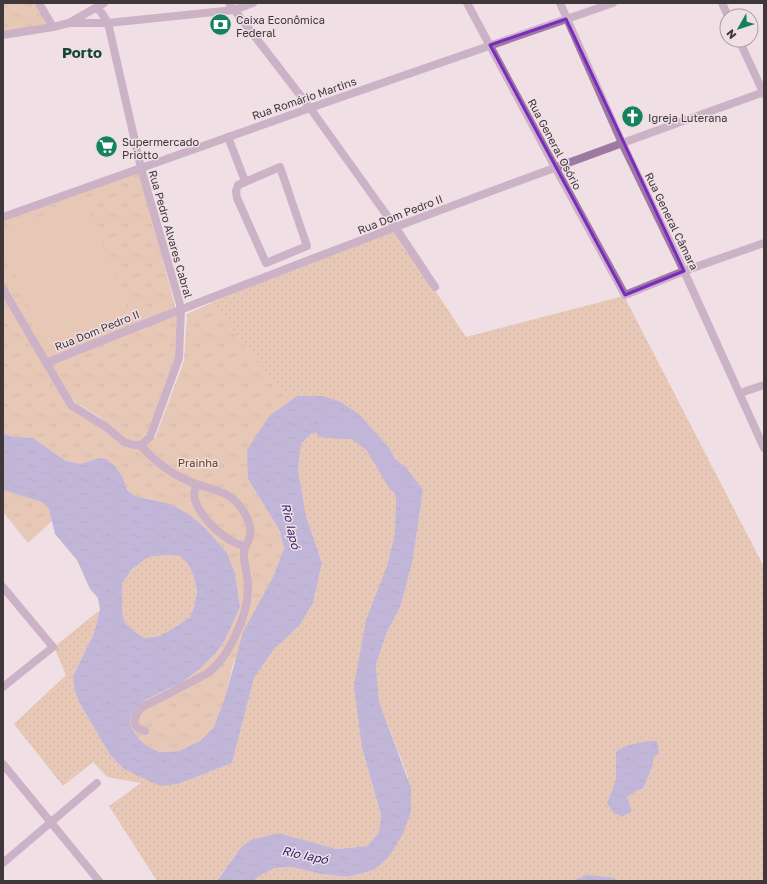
<svg xmlns="http://www.w3.org/2000/svg" width="767" height="884" font-family="'Golos Text',sans-serif">
	<style>
		.grass { fill: url(#grass-dots); fill-rule: evenodd }
		.park { fill: url(#park-tufts) }
		.pitch { fill: #dba87a }
		.water { fill: url(#water-ripples); fill-rule: evenodd }
		.lines { fill: none; stroke-linecap: round; stroke-linejoin: round }
		.river { stroke: #8b83c7; stroke-width: 15 }
		.minor { stroke: #9e7aa3; stroke-width: 8 }
		.tertiary { stroke: #9e7aa3; stroke-width: 8 }
		.marked { fill: none; stroke: #7b2cbf; stroke-width: 3; stroke-linejoin: round }
		.labels { text-anchor: middle; dominant-baseline: central; stroke-width: 3; stroke-linejoin: round; paint-order: stroke }
		.poi-label { font-size: 11px; fill: #3e383a; stroke: #f0e0e5; text-anchor: start }
		.street-label { font-size: 11px; fill: #3e383a; stroke: #f0e0e5 }
		.park-label { font-size: 11px; fill: #674017; stroke: #f0e0e5 }
		.water-label { font-size: 12px; font-style: italic; fill: #301b6a; stroke: #f0e0e5 }
		.district-label { font-size: 15px; font-weight: bold; fill: #154432; stroke: #f0e0e5 }
	</style>
	<defs>
		<pattern id="grass-dots" width="8" height="8" patternUnits="userSpaceOnUse"><rect width="8" height="8" fill="#dba87a"/><path d="M2 2h.1M6 6h.1" fill="none" stroke="#b38a65" stroke-width="1.8" stroke-linecap="round"/></pattern>
		<pattern id="park-tufts" width="24" height="20" patternUnits="userSpaceOnUse"><rect width="24" height="20" fill="#dba87a"/><path d="M3 7l-1-3M5 7V3M7 7l1-3M15 17l-1-3M17 17v-4M19 17l1-3" fill="none" stroke="#b38a65"/></pattern>
		<pattern id="water-ripples" width="26" height="14" patternUnits="userSpaceOnUse"><rect width="26" height="14" fill="#8b83c7"/><path d="M2 4q2-2 4 0t4 0M15 11q2-2 4 0t4 0" fill="none" stroke="#736ca3"/></pattern>
	</defs>
	<rect width="100%" height="100%" fill="#f0e0e5"/>
	<path class="grass" d="M391 224 466 337 624 296 764 567V881H620C602 874 590 874 572 881H253L261 875 275 868 292 867 321 874 348 877 374 870 388 858 408 777 379 701 376 664 387 632 401 605 413 559 423 490 406 467 395 459 390 449 360 415 341 402 297 396 289 402 211 303ZM616 750 653 758V765L643 789 636 791 626 797 632 811 607 803 616 778Z
		M325 430 355 432 372 445 387 470 396 497 395 533 387 566 362 748 381 816 379 832 368 846 336 849 279 833 242 846 218 878V881H157L109 806 141 783 107 777 93 762 63 786 14 724 66 675 54 647 100 610 94 633 73 676 79 702 110 755 124 769 141 776 178 784 232 763 254 678 274 649 300 625 313 603 322 563 306 516 298 470 301 444 311 434Z
		M167 555 180 556 190 565 194 577 197 591 194 607 190 617 177 626 160 636 145 638 135 632 125 623 122 613V584L132 569 148 557Z"/>
	<path class="park" d="M3 3H35L49 25 3 31Z
		M140 171 177 314 175 357 148 433 139 441 133 442 124 438 98 416 75 402 68 394 48 361 3 283V220Z
		M3 290 70 405 105 428 140 446 155 438 184 361 187 314 211 303 289 402 269 416 248 479 280 531 284 549 273 577 259 604 233 664 226 694 214 727 200 741 179 751 160 752 147 746 139 739 132 729 130 721 132 713 142 701 167 690 201 668 216 653 225 640 240 607 235 573 227 553 205 528 190 515 150 499 135 496 127 490 123 478 99 458 81 464 66 461 33 438 10 436 3 433Z
		M3 490 42 502 49 509 52 521 28 543 3 512Z"/>
	<path class="pitch" d="M84 199 131 315 46 349 3 243V231Z"/>
	<path class="water" d="M297 396H323L341 402 360 415 390 449 395 459 406 467 423 490 413 559 401 605 387 632 376 664 379 701 411 788V811L403 834 388 858 374 870 348 877 321 874 292 867 275 868 261 875 253 881H218V879L242 846 251 840 279 833 336 849 368 846 379 832 381 815 362 748 354 686 366 620 387 566 395 533 396 497 387 470 372 445 355 432 325 430 311 434 301 444 298 470 306 516 322 563 313 603 300 625 274 649 254 678 232 763 178 784 160 786 124 769 110 755 79 702 75 691 73 676 94 633 100 610 98 598 90 589 77 560 55 534 49 509 42 502 3 490V433L10 436 33 438 66 461 81 464 99 458 106 459 116 467 123 478 127 490 135 496 170 504 190 515 205 528 227 553 235 573 240 607 225 640 216 653 201 668 182 682 143 701 132 713 130 721 132 729 139 739 147 746 160 752 179 751 200 741 214 727 226 694 243 632 273 577 284 549 280 531 248 479 247 450 269 416ZM167 555 180 556 189 565 194 577 197 591 194 607 190 617 177 626 160 636 145 638 135 632 125 623 122 613V584L132 569 148 557Z
		M650 741H657L659 753 653 758V765L643 789 636 791 627 797 632 811 622 817 613 812 607 803 616 779V751L629 745Z
		M586 875 610 877 620 881H572Z"/>
	<g class="lines">
		<path class="river" d="M323 430 355 432 372 445 396 485"/>
		<path class="minor" d="M39 3 53 27
			M229 3 310 108 396 228 435 287
			M467 3 555 167 625 295 684 271 764 243
			M560 3 622 143 684 271 764 448
			M722 3 728 16
			M739 40 764 94
			M228 137 245 181
			M280 167 307 246 266 263 237 198 236 191 238 185Z
			M3 289 71 405 106 427 124 442 134 445H140L150 437 179 358 181 308 141 168 108 23
			M46 363C283 268 523 178 764 92
			M740 393 764 385
			M140 445C156 462 169 473 191 482 205 488 224 490 235 501 245 511 254 526 249 539 247 546 243 547 244 556 244 567 249 578 248 589 248 614 229 657 209 672 204 676 198 678 193 681 177 689 161 698 144 706 134 713 129 727 145 731
			M196 484C195 489 193 494 195 500 201 518 226 543 245 546
			M3 863 97 783"/>
		<path class="tertiary" d="M96 8 101 12 108 23
			M69 23 104 3
			M3 35 53 27 69 23H108L234 10 253 3
			M3 217 310 108 613 3
			M3 587 53 647 3 687
			M3 764 99 881"/>
	</g>
	<path d="M0 0H767V884H0ZM566 19 684 271 625 295 490 45Z" fill="#f0e0e5" fill-opacity=".55" fill-rule="evenodd"/>
	<path class="marked" d="M566 19 684 271 625 295 490 45Z"/>
	<defs>
		<symbol id="bank-disc" viewBox="-11 -11 22 22"><circle r="9.5" fill="#16815d" stroke="#f0e0e5"/><path d="M-6-4H6V4H-6ZM0-2.3a2.3 2.3 0 1 0 0 4.6a2.3 2.3 0 1 0 0-4.6Z" fill="#fff"/></symbol>
		<symbol id="church-disc" viewBox="-11 -11 22 22"><circle r="9.5" fill="#16815d" stroke="#f0e0e5"/><path d="M-1.2-6h2.4v3.5h3.3v2.4h-3.3V6h-2.4V-.1h-3.3v-2.4h3.3Z" fill="#fff"/></symbol>
		<symbol id="supermarket-disc" viewBox="-11 -11 22 22"><circle r="9.5" fill="#16815d" stroke="#f0e0e5"/><path d="M-6-5.5h2.5l.6 2H6L4.5 2H-2.5L-4.4-4H-6ZM-1.5 3.2a1.3 1.3 0 1 0 .1 0ZM3 3.2a1.3 1.3 0 1 0 .1 0Z" fill="#fff"/></symbol>
	</defs>
	<g fill-rule="evenodd">
		<use href="#bank-disc" x="208" y="12" width="25" height="25"/>
		<use href="#church-disc" x="620" y="104" width="25" height="25"/>
		<use href="#supermarket-disc" x="94" y="134" width="25" height="25"/>
	</g>
	<g class="labels">
		<g class="poi-label">
			<text x="236" y="19">Caixa Econômica<tspan x="236" dy="13">Federal</tspan></text>
			<text x="648" y="117">Igreja Luterana</text>
			<text x="122" y="141">Supermercado<tspan x="122" dy="13">Priotto</tspan></text>
		</g>
		<g class="street-label">
			<text transform="translate(304 98) rotate(-19)">Rua Romário Martins</text>
			<text transform="translate(555 144) rotate(62)">Rua General Osório</text>
			<text transform="translate(400 214) rotate(-21)">Rua Dom Pedro II</text>
			<text transform="translate(672 221) rotate(64)">Rua General Câmara</text>
			<text transform="translate(171 234) rotate(74)">Rua Pedro Alvares Cabral</text>
			<text transform="translate(97 330) rotate(-22)">Rua Dom Pedro II</text>
		</g>
		<g class="park-label">
			<text x="198" y="462">Prainha</text>
		</g>
		<g class="water-label">
			<text transform="translate(291 526) rotate(77)">Rio Iapó</text>
			<text transform="translate(305 855) rotate(12)">Rio Iapó</text>
		</g>
		<g class="district-label">
			<text x="82" y="52">Porto</text>
		</g>
	</g>
	<rect width="767" height="884" fill="none" stroke="#3e383a" stroke-width="8"/>
	<g transform="translate(739 28) rotate(231)"><circle r="19" fill="#f0e0e5" stroke="#a99da1"/>
	<path d="M0-3L7 15L0 10L-7 15Z" fill="#16815d"/>
	<text y="-6" font-size="11" font-weight="bold" text-anchor="middle" fill="#3e383a">N</text>
	</g>
</svg>
